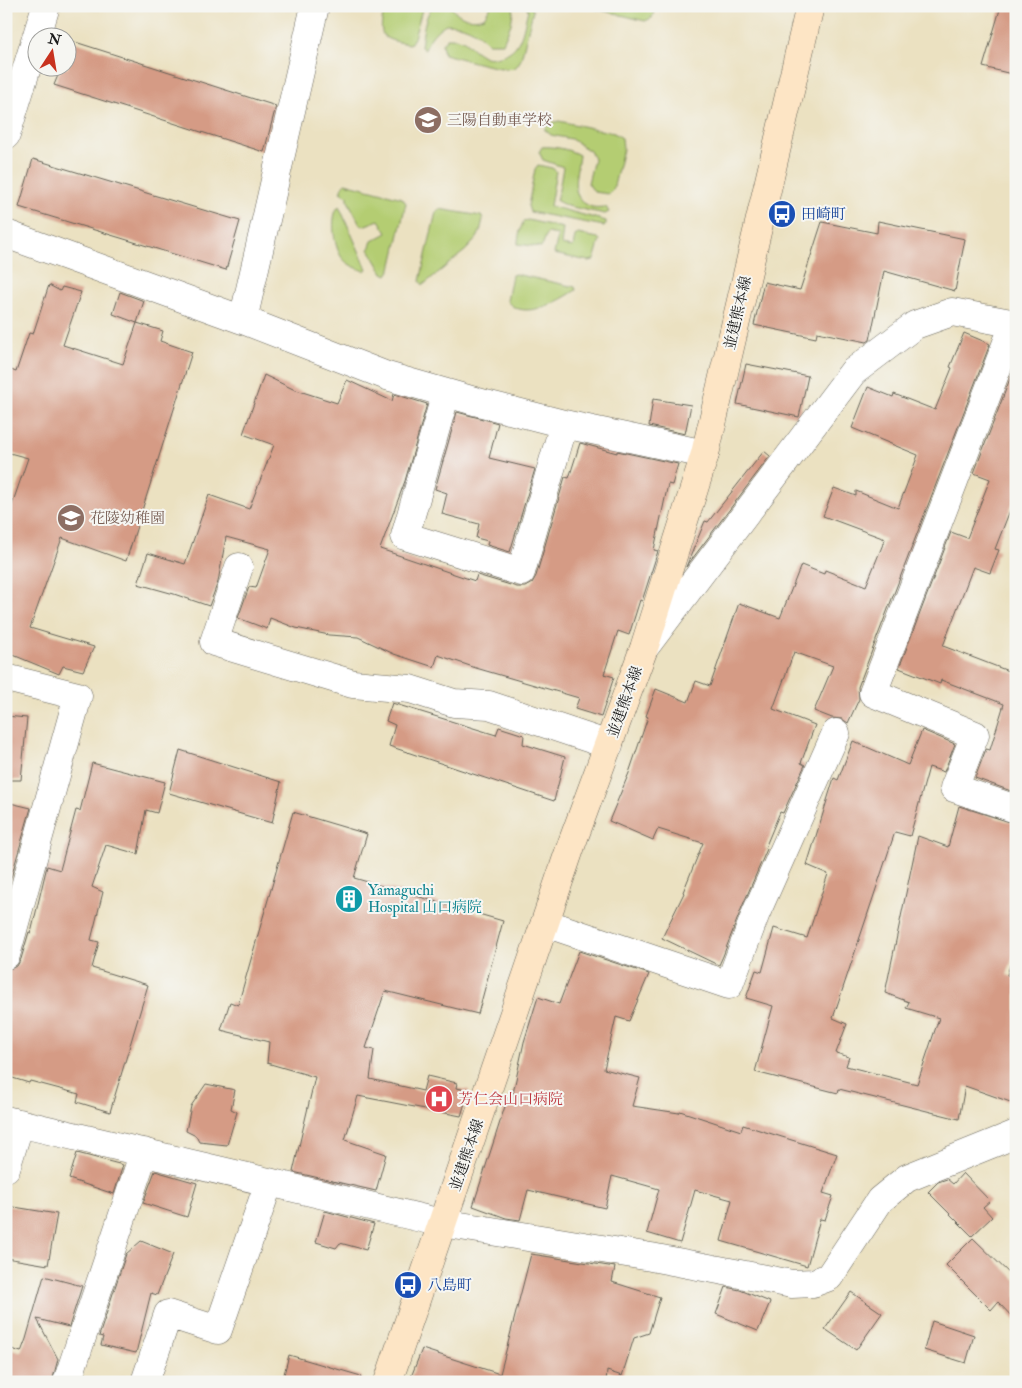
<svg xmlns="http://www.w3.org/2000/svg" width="1022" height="1388" font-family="'IM FELL Double Pica','Noto Serif JP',serif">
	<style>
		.green { fill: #b4cd72; stroke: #687447 }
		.building { fill: #d59b85 }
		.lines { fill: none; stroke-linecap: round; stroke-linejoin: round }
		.street-casing { stroke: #646156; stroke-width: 29 }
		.secondary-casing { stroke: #646156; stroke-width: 29 }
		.street { stroke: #fff; stroke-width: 28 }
		.secondary { stroke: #fde5c5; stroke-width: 28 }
		.labels { text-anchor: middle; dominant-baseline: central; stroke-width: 4; stroke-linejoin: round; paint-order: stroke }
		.education-label { font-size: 15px; fill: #785e54; stroke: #f6f6f2; text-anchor: start }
		.transit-label { font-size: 15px; fill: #164399; stroke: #f6f6f2; text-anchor: start }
		.street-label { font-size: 15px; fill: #1c1c1c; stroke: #f6f6f2 }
		.culture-label { font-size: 15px; fill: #0d838f; stroke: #f6f6f2; text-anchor: start }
		.health-label { font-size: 15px; fill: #be3a42; stroke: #f6f6f2; text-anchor: start }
	</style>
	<rect width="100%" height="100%" fill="#f6f6f2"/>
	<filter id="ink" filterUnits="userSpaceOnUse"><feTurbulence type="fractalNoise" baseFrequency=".02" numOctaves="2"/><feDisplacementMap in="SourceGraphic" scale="10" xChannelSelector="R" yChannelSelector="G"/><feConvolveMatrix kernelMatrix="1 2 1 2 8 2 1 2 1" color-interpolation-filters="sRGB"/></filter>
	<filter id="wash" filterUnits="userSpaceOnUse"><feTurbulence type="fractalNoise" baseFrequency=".0096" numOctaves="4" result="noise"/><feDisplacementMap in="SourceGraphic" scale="20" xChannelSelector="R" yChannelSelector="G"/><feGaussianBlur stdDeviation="1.12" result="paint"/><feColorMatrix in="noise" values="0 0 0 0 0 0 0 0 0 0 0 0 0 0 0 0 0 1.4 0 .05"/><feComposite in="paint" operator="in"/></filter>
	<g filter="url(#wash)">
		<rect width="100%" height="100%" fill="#ebe1c1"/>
		<path class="green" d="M385 6H423L414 38 410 44C379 39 378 37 385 6Z
			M433 6H450C460 18 470 21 484 17L491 6H514L511 24 503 43H488C474 29 467 25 446 24 437 29 428 39 425 50L421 47C423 33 424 17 433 6Z
			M526 6H531L533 11 521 59C519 63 518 66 514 68 504 72 457 57 444 54L442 44 447 38C469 38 464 44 480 54 486 58 489 58 495 57 522 53 522 32 528 10Z
			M585 6H654L655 7 652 18 645 21Z
			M559 121 614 133 622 138 623 149 613 190 609 194 594 192 588 183 594 159 590 151 571 139 551 135 544 129 551 123Z
			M542 147C553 146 569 149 579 155 577 175 567 198 592 207 597 208 602 207 606 207L609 212 605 214 567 206 557 201 563 167 543 160 539 152Z
			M538 165 552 168 556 171 550 206 606 221V224L604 226 530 212 528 206 535 169Z
			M345 183 402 198 406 203 391 269 387 275 383 273 369 249 372 241 387 233 379 220 363 226 360 224 348 201V196L340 192Z
			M339 206 367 269 364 271C357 268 348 265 343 259 334 249 329 216 339 206Z
			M439 209 481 216 483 219 480 232 477 238 466 250 423 285 420 281 436 212Z
			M528 220 563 228 561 245 573 247 575 236 578 234 598 238 600 240 594 260 588 261 554 254 558 235 547 233 542 246 540 247 518 244C518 237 520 228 524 221Z
			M515 274 575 287 576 290C560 301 523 322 507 301L512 275Z"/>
		<g id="blocks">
			<path class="building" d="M1001 6H1016V75L983 67Z
				M72 41 276 106 264 152 54 85 61 68H68V52Z
				M33 159 240 221 226 270 19 207Z
				M878 221 965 239 955 291 884 271 870 340 867 342 817 332 816 338 754 325 764 282 800 290 822 222 877 233Z
				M49 285 60 291 62 287 81 292 63 345 123 364 137 323 163 331 160 341 192 352 126 561 62 538 30 628 94 647 83 671 63 666 59 674 6 652V522L28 458 6 452V368L16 372 29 333 33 334Z
				M120 292 144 301 137 323 113 314Z
				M964 333 990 344 858 687 859 699 848 723 842 719 832 718 814 711 833 666 794 652 773 709 815 725 801 763 805 765 783 813 780 812 765 848 767 849 742 907 723 956 719 965 716 964 662 938 684 893 683 892 703 843 658 829 653 840 609 821 629 773 648 717 646 716 656 689 688 702 696 681 710 686 739 603 780 618 801 565 824 574 825 570 866 586 885 539 823 516 834 488 856 496V491L898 508 918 455 852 428 868 387 893 397 894 394 935 410 952 368 950 367Z
				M1016 363V495L995 549 999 550 990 573 973 567 943 646 1016 674V778L1011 791 975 778 986 749 990 750 1004 704 941 680 940 684 899 668 951 532 967 538 990 479 974 473Z
				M746 364 808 376 799 417 737 404Z
				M264 375 293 389 337 403 347 380 392 401 394 394 427 404 405 481 380 549 475 581 477 575 517 587H525L532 583 536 576 565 477 569 478 580 443 617 453V451L678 464 672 485 668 484 654 550 658 551 642 601 640 600 629 635 618 631 604 674 614 677 601 717 575 709 579 698 476 668 438 655 434 667 394 654 358 637 329 635 296 628 270 618 267 629 238 618 249 587 256 588 270 549 226 537 218 582 209 606 174 594 138 584 148 553 185 564 209 495 249 509 274 445 243 434Z
				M653 399 691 405 685 434 649 426Z
				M457 412 498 423 489 458 535 469 510 552 487 545 488 541 476 538 479 524 442 514 447 493 435 489Z
				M764 451 770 456 686 567 705 521 708 522Z
				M392 703 496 735 499 727 524 735 523 744 565 757 554 801 389 746 395 725 386 721Z
				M6 716 27 718 21 780H6Z
				M922 730 955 744 944 772 929 767 910 836 895 832 833 1018 847 1024 836 1053 849 1057 846 1066 917 1084 939 1018 906 1008 909 1002 885 993 918 836 948 847 959 806 1016 824V946L1007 975 1016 978V1104L965 1086 959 1119 839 1089 838 1093 755 1072 773 1006 746 998 756 970 762 972 774 928 807 938 828 874 807 865 834 778 838 780 853 741 908 765Z
				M180 750 281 782 272 823 169 793Z
				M92 763 165 782 157 813 146 810 138 854 106 845 92 887 103 892 91 940 99 942 92 968 148 985 110 1112 77 1102 79 1094 30 1081 29 1083 6 1076V970L17 966 21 959 29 932 31 933 47 866 60 870 76 810 80 811Z
				M6 802 31 808 6 895Z
				M293 812 367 834 354 878 503 921 478 1014 385 991 366 1048 374 1050 370 1079 423 1091 427 1076 457 1083 456 1088 469 1090 461 1116 358 1096 345 1140 386 1154 376 1191 293 1172 315 1077 267 1063 269 1042 221 1030 230 1002 238 1005Z
				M579 951 649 974 629 1021 616 1017 604 1069 640 1078 632 1106 679 1113 680 1111 741 1131 743 1125 837 1154 823 1193 833 1196 825 1220 820 1219 807 1266 721 1241 732 1200 695 1190 680 1243 647 1233 659 1189 612 1176 605 1208 528 1190 520 1220 506 1218 473 1206 508 1097 512 1098 524 1042 538 997 559 1004Z
				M206 1084 235 1090 231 1109 237 1112 227 1145 199 1142 196 1136 186 1131 191 1106Z
				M77 1153 123 1165 114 1194 69 1179Z
				M155 1171 197 1183 187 1217 143 1203Z
				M963 1173 990 1201 983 1207 992 1217 972 1236 928 1192 938 1182 947 1179 953 1184Z
				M8 1206 57 1214 48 1265 6 1258V1216Z
				M325 1211 374 1224 366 1250 340 1243 336 1248 316 1242Z
				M973 1238 1016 1280V1321L998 1302 991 1310 946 1265Z
				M141 1241 173 1254 157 1295 151 1293 136 1353 101 1345 103 1337 99 1336 126 1254Z
				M531 1254 615 1267 612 1282 660 1297 649 1333 634 1338 622 1376 607 1371 606 1382H409L422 1349 500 1374Z
				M44 1276 82 1286 69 1327 37 1319 58 1359 52 1382H6V1347L21 1352 26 1339Z
				M726 1287 740 1290 770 1302 758 1331 716 1314Z
				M851 1292 882 1313 856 1350 825 1329Z
				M932 1321 974 1335 966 1363 924 1350Z
				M289 1355 361 1376 360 1382H282Z"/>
		</g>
	</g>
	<g filter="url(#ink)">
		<use href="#blocks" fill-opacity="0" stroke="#646156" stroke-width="1"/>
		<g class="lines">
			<defs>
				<path id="street" d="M6 135 46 6
					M6 234 243 320 387 376 478 402 564 424 705 454
					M243 320 315 6
					M1014 324 873 693 975 735 954 788 1016 809
					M446 393 405 536 521 572 564 424
					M239 567 214 642 353 684 410 689 454 703 489 705 609 745
					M645 647 853 372 915 325 952 312 1016 324
					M6 678 78 696 6 955
					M545 923 729 985 756 913 836 733
					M6 1120 442 1223 651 1257 792 1284 813 1283 829 1277 880 1200 907 1178 1016 1134
					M6 1168 20 1123
					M67 1382 144 1152
					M145 1382 168 1314 218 1330 269 1182"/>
				<path id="secondary" d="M388 1382 572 843 644 648 705 454 810 6"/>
			</defs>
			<use href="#street" class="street-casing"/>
			<use href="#secondary" class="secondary-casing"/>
			<use href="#street" class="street"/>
			<use href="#secondary" class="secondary"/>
		</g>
	</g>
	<defs>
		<symbol id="school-disc" viewBox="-11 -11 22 22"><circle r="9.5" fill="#8d6e63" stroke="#f6f6f2"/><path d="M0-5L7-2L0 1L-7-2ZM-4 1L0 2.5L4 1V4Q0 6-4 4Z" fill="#fff"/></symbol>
		<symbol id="bus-disc" viewBox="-11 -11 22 22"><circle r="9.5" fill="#1a4fb4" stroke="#f6f6f2"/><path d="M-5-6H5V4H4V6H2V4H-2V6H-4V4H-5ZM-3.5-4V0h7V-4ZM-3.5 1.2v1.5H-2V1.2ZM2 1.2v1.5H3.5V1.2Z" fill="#fff"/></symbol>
		<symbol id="building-disc" viewBox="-11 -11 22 22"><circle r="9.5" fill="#0f9aa8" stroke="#f6f6f2"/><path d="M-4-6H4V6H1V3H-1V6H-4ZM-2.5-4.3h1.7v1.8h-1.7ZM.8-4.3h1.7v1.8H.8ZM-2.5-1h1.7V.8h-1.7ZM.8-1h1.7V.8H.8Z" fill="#fff"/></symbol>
		<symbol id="hospital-disc" viewBox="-11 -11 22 22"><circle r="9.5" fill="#e0444e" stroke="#f6f6f2"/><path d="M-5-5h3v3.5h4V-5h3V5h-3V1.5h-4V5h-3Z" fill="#fff"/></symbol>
	</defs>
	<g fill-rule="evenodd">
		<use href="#school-disc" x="412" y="104" width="32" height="32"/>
		<use href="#bus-disc" x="766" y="198" width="32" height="32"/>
		<use href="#school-disc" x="55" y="502" width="32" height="32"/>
		<use href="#building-disc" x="333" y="883" width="32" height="32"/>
		<use href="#hospital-disc" x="423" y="1083" width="32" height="32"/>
		<use href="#bus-disc" x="392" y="1269" width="32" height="32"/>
	</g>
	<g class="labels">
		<g class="education-label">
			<text x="447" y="120">三陽自動車学校</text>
			<text x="90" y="518">花陵幼稚園</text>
		</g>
		<g class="transit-label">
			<text x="801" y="214">田崎町</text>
			<text x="427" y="1285">八島町</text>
		</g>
		<g class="street-label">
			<text transform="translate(738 313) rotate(-77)">並建熊本線</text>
			<text transform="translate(625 702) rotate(-70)">並建熊本線</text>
			<text transform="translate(467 1155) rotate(-71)">並建熊本線</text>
		</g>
		<g class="culture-label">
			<text x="368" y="890">Yamaguchi<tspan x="368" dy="17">Hospital 山口病院</tspan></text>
		</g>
		<g class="health-label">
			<text x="458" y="1099">芳仁会山口病院</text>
		</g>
	</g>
	<rect width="1022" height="1388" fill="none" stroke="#f6f6f2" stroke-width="25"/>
	<g transform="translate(52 52) rotate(12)"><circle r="24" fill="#f6f6f2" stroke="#9f9f9c"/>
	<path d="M0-4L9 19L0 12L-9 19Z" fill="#c8321e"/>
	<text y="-8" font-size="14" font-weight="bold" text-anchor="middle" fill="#1c1c1c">N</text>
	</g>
</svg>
